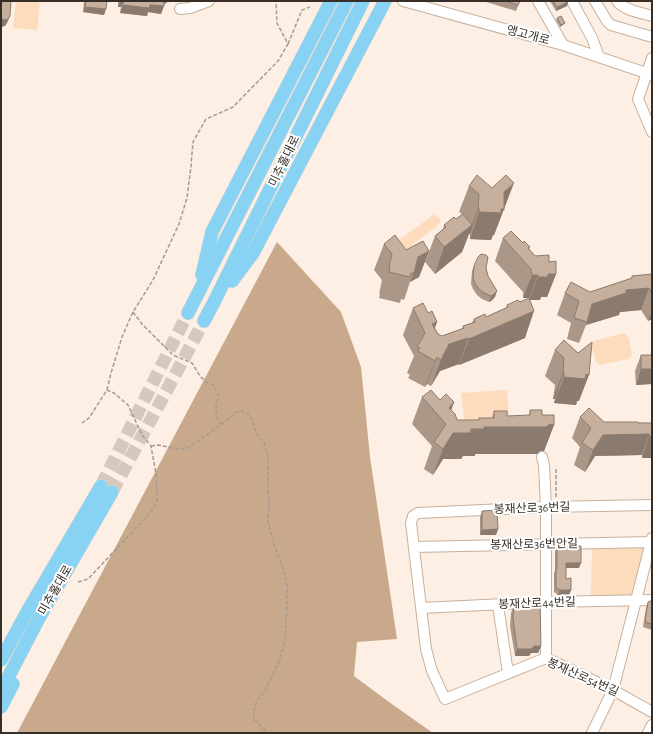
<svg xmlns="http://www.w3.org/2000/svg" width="653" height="734" font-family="'Alegreya Sans','Noto Sans KR',sans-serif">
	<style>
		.green { fill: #fddbbd }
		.forest { fill: #c9a98c }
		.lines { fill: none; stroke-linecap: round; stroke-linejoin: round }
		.major-tunnel { stroke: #d5c9bd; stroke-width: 13; stroke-dasharray: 13 6; stroke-linecap: butt }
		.minor-casing { stroke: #c7b19e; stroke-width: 12 }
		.major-casing { stroke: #d7d5d4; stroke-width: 14 }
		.path { stroke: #a69b91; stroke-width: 1.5; stroke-dasharray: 4 2; stroke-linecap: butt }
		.minor { stroke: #fff; stroke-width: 10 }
		.major { stroke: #88d3f4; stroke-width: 13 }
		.wall { fill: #aa9787 }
		.shaded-wall { fill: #8b7b6e }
		.building { fill: #c6b09d; stroke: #8b7b6e }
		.labels { text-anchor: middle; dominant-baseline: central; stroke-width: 4; stroke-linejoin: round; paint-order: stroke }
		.street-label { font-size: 12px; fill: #372f27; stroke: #fff }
	</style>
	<rect width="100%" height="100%" fill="#fdefe3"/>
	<path class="green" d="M16 1H40L37 30 13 28Z
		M435 214 440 219V222L437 226 401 254 388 248Z
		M625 333 628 336 632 354 629 359 600 365 596 362 591 345 593 341Z
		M507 390 509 419 465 425 461 393Z
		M648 544 635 598 591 599 592 545Z"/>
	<path class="forest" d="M277 242 341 312 361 367 370 457 397 639 357 642 354 676 389 702 433 733H17Z"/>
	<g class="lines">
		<path class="major-tunnel" d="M101 486 188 313
			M112 492 204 321"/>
		<defs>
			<path id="minor" d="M403 1 563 45 652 75
				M538 1 563 45
				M572 1 592 38 599 57
				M595 1 607 21 611 25 652 37
				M617 1C623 10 642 13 652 16
				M180 9 190 8 209 1
				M652 58 638 99 652 132
				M542 457 544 465 546 507V658
				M652 505 546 507 418 513 413 516 411 523 426 649 432 671 445 699 546 658 613 690 652 712
				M414 547 651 542
				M498 605 508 673
				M421 608 546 602 652 600
				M592 733 613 690 652 538
				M648 733 652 725"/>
			<path id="major" d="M202 275 212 232 331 1
				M232 281 253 253 385 1
				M188 313 347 1
				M204 321 213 304 363 1
				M1 660 27 612 101 486
				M1 691 39 618 112 492
				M1 707 13 684"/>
		</defs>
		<use href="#minor" class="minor-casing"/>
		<use href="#major" class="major-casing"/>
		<path class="path" d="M288 44 302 10 310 7
			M133 312 142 324 173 355 192 363 200 376 206 382 213 385 219 396C215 405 214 417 222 424
			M107 390 111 373 122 337 133 312 153 280 179 224 187 198 191 166 193 142 206 119 233 107 278 61 288 44 277 23 276 1
			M151 446 158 445 178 449 188 448 221 425 236 412 242 411 250 415 257 435 264 442 268 459V491L269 498 268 522 273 542 284 571 287 585V606L285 641 279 661 267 687 256 703 254 710V719L268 733
			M556 469V499
			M78 582 88 579 151 512 157 500 156 474 151 446 142 435 128 405 114 393 107 390 89 418 82 423"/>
		<use href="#minor" class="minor"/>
		<use href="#major" class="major"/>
	</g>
	<path class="wall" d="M84 1H107L104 15 83 12Z
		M118 1H168L164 5 161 14 148 12 147 16 120 13 121 7H118Z
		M483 1H520L516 11Z
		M550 1H568V2L567 6 556 11Z
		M557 18 565 23 564 24 560 27 556 20Z
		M469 186 505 210 503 211 494 235H493L491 240 470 239V234H469L462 252 435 274 425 262 435 236 443 229 444 225 456 219 462 214 459 212Z
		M503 238 523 243 530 247 529 249 535 256 549 262 556 274 547 297H541L540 300H530L525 338 459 365V364L440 371 431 386 427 384 425 387 408 378 410 375 407 373 414 356 403 335 413 308 428 313 437 322 435 328 438 334 442 336 462 329 463 326 472 323 474 319 486 317 506 308 507 305 520 302 529 300V298H523V292L495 261Z
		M384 244 406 250 429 251 419 277 410 282 404 300 401 299 400 303 379 298 380 294H379L382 280 374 270Z
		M474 266 486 268 488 276 495 297 491 301 489 302 482 299 477 295 473 289 471 284 472 271Z
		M652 274V319L648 321 641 310 620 312 619 315 586 325 579 343 567 339 571 323 557 315 565 293 590 292 631 279 632 276Z
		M564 340 579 401H577L576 405 554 403 555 399H553L555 385 545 376 555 350Z
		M641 355H652V386L651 384 636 385 635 371Z
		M422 397 454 402 451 410 457 420H478L479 418H492L494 411 507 416H529L530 410 542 415 554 425 544 451H540L537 454H475V456H463L461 459H443L433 475 424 469 432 446 412 424Z
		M580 417 604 422 652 423V458H642V455L595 456 585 472 574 465 580 447 572 438Z
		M482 511 498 529 496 535H480V517Z
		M557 546 579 568H566V579L571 590 569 595H558L554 592V574L555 570V551Z
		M652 601V630L643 627 646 608 648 602Z
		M514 605 541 646 538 653H531L529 656H515L510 626 511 613Z"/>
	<path class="shaded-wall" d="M120 1H123L121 7H118Z
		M164 1H168L167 2 162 6Z
		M568 2 567 6 556 11 557 7Z
		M123 5H150L164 6 161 14 148 12 147 16 120 13Z
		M85 7 106 9 104 15 83 12Z
		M10 16 7 23 5 26 1 27V19Z
		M565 23 564 24 560 27 561 25Z
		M514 183 494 235H493L491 240 470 239 479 212 504 192Z
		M478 208H479L470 234H469L462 252 435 274 444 247 472 225Z
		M429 251 419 277 410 282 414 273 418 257Z
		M548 274H556L547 297H541L540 300H529L538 277Z
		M532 275H538L529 298H523Z
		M649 288 641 310 620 312 619 315 586 325 592 304 626 290Z
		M497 291 495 297 491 301 489 302 491 296Z
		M534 311 525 338 459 365 469 339Z
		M652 311V319L648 321Z
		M437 322 427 348 432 324Z
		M468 338 459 364 440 371 431 386 441 360 449 344Z
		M437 357 427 384 425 387 435 361Z
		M641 369H652V382L651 384 636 385Z
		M563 372H564L555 399H553Z
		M586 374 589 375 579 401H577L576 405 554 403 564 377Z
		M454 402 445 428 449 408Z
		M550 424 554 425 544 451H540L537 454H475V456H463L461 459H443L433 475 443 449 453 433 484 427Z
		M649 434 642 455 595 456 585 472 593 450 603 435Z
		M649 436H652V458H642Z
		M498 529 496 535H480L482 530Z
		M566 563H581L579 568H564Z
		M560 590H571L569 595H558Z
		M534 646H541L538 653H531L529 656H515L517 649Z"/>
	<path class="building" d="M1 1H11L10 16 8 19 5 20 1 19Z
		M86 1H107L106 9 85 7Z
		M123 1H164V6L150 5 149 8 123 5Z
		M505 1H520L518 5Z
		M553 1H568V2L557 7Z
		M561 16 565 23 561 25 557 18Z
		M477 175 492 188 506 175 514 183 504 192V209H501V213L479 212V208H478L479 194 469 186Z
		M463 214 472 225 444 247 435 236 446 227 444 225 454 217 456 219Z
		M511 231 523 243 524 241 530 247 528 248 535 256 549 255V262L556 261V274H548V277H538V275H532L531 269 503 238Z
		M395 235 406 250 423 241 429 251 418 257 414 273H411L410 277 389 272 390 267H389L392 254 384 244Z
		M481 254 486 255 488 257 486 268 488 276 497 291 493 295 491 296 484 293 479 289 475 283 473 278 474 266 478 257Z
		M652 274V293L649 288 626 290V293L592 304 587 322 574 318 579 301 565 293 571 282 590 292 632 278V276Z
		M529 298 534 311 469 339 468 338 449 344 441 360 437 357 435 361 418 351 420 348 417 347 425 333 413 308 423 303 428 313 432 311 437 322 432 324 438 334 442 336 464 328 463 326 475 322 474 319 485 314 486 317 508 307 507 305 518 300 520 302Z
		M564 340 578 353 592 342 589 375 586 374 585 379 564 377V372H563L564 358 555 350Z
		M641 355H652V369H641Z
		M431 390 440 400 446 394 454 402 449 408 455 414 457 420H479V418H494V411H507V416L530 415V410H542V415H554V425L550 424 546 427H484V429H471V433H453L443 449 434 442 446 424 422 397Z
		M589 408 604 422H638V423H652V436H649V434L603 435 593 450 582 443 591 428 580 417Z
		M497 510 498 529 482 530V511Z
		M557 546H581V563H566V579L571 578V590H560L556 587V569H557Z
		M650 601H652V624L645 622 648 602Z
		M514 605H540L541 646H534L532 649H517L513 618Z"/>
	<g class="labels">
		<g class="street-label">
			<text transform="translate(528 35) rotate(15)">앵고개로</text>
			<text transform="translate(284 161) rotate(-64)">미추홀대로</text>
			<text transform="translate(532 508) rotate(-2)">봉재산로36번길</text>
			<text transform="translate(534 544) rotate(-1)">봉재산로36번안길</text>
			<text transform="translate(55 590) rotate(-60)">미추홀대로</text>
			<text transform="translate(537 603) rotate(-2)">봉재산로44번길</text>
			<text transform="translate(583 677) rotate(24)">봉재산로54번길</text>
		</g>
	</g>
	<rect width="653" height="734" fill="none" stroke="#372f27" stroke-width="4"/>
</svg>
